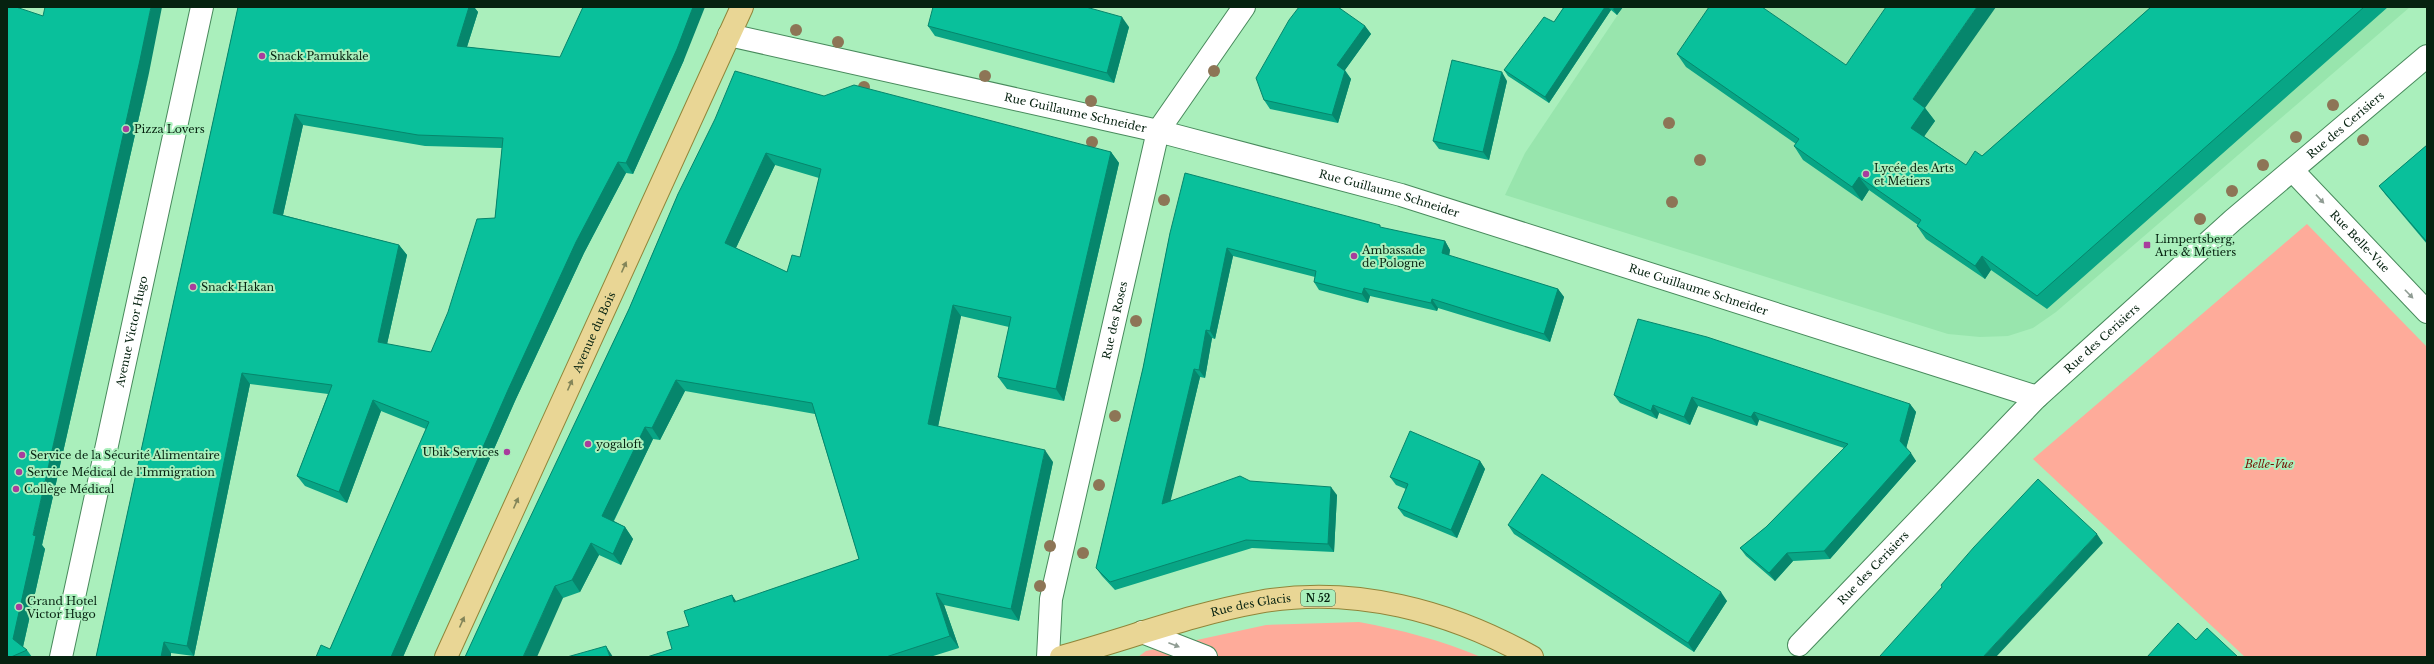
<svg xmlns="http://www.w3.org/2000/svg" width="2434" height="664" font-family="'Libre Baskerville',serif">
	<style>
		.built { fill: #98e5ad }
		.green { fill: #feab9a }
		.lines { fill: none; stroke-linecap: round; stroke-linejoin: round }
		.minor-casing { stroke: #488a5c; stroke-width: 24 }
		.major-casing { stroke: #908539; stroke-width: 24 }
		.minor { stroke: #fff; stroke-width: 22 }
		.major { stroke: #e9d695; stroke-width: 22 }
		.tree { fill: #8d7556 }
		.wall { fill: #08a585; fill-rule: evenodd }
		.shaded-wall { fill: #06866c }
		.building { fill: #09c09b; stroke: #06866c; fill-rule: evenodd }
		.oneway { fill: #8f9c93 }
		.oneway2 { fill: #838559 }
		.poi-dot { fill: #a83d9d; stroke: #aaefbc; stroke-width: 1.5 }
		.labels { text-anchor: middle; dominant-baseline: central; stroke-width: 4; stroke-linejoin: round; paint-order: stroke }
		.shield { fill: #aaefbc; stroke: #376044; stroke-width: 1 }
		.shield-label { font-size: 10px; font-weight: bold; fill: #062210 }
		.poi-label { font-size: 11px; fill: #062210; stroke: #aaefbc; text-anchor: start }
		.street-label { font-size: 11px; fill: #062210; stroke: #aaefbc }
		.park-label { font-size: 11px; font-style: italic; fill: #751202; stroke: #aaefbc }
	</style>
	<rect width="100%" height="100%" fill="#aaefbc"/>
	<path class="built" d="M1623 7H2410L2056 312 2033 328 2008 336 1980 337 1948 334 1505 195 1525 153Z"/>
	<path class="green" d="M2307 224 2427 347V657H2245L2033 459Z
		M1359 622C1401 630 1441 640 1481 657H1138L1146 651 1266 625Z"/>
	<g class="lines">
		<defs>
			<g id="minor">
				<path id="s1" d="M729 35 1158 131 1401 195 2037 397"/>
				<path id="s2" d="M2293 171 2427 312"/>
				<path d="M1142 632 1206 657"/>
				<path id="s3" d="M1799 645 2037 397 2233 220 2427 56"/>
				<path id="s4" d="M61 657 202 7"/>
				<path id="s5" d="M1048 657 1051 599 1158 131 1244 7"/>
			</g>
			<g id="major">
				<path id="s6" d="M446 657 742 7"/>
				<path id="s7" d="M1061 657C1127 639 1192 614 1259 602 1354 585 1450 611 1532 657"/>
			</g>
		</defs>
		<use href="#minor" class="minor-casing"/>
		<use href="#major" class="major-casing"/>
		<use href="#minor" class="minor"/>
		<use href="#major" class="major"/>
	</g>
	<g class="tree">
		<circle cx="796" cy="30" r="6"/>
		<circle cx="838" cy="42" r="6"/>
		<circle cx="1214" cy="71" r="6"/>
		<circle cx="985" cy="76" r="6"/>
		<circle cx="864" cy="87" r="6"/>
		<circle cx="1091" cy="101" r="6"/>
		<circle cx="2333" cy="105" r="6"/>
		<circle cx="1669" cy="123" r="6"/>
		<circle cx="2296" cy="137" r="6"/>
		<circle cx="2363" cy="140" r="6"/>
		<circle cx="1092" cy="142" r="6"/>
		<circle cx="1700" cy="160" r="6"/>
		<circle cx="2263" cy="165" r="6"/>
		<circle cx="2232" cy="191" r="6"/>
		<circle cx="1164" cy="200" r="6"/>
		<circle cx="1672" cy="202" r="6"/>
		<circle cx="2200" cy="219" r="6"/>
		<circle cx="1136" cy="321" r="6"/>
		<circle cx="1115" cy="416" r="6"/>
		<circle cx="1099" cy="485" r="6"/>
		<circle cx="1050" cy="546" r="6"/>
		<circle cx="1083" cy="553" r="6"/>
		<circle cx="1040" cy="586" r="6"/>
	</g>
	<path class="wall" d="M238 7H474L478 12 467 47 560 57 684 60 633 174 626 173 584 253 515 401 403 657H316L330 649 426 429 381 411 347 503 305 486 297 476 328 394 250 384 194 656 171 653V657H96ZM303 125 425 146 502 148 495 218 431 352 387 344 407 255 399 245 283 215Z
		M1564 7H1623L1617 15 1611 10 1549 103 1508 76 1504 70 1554 22Z
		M2151 7H2388L2047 309 1991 270 1985 279 1926 239 1917 226 1918 225 1869 190 1862 201 1803 160 1794 146 1796 144 1686 67 1677 54 1846 65 1925 108 1935 121 1924 136 1966 165 1982 156Z
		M928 26 1129 27 1114 83 935 36Z
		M1365 26 1371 34 1345 70 1351 79 1338 123 1270 109 1264 100Z
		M149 73 42 545 45 549 23 647 27 650 32 657H7Z
		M1507 81 1489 160 1439 149 1433 141Z
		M824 96 1111 152 1119 163 1064 401 1007 389 998 377 1009 327 961 316 938 427 1053 462 1019 621 944 605 959 648 930 657H647L672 649 689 626 732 595 736 602 859 559 815 414 685 391 660 440 653 439 614 521 625 527 633 539 621 565 599 555 580 592 563 598 465 657 629 309 678 194ZM775 165 819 178 800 257 787 272 736 248Z
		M2427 145V244L2385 194 2379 186Z
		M1382 228 1445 241 1450 250 1449 256 1558 289 1564 297 1550 342 1438 308 1437 311 1370 296 1368 303 1319 290 1314 282 1315 277 1233 256 1215 339 1212 338 1205 378 1200 377 1170 501 1250 481 1337 495 1334 552 1252 548 1115 590 1102 576 1096 568 1143 368 1170 233Z
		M1614 395 1910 404 1916 412 1906 448 1916 461 1830 559 1793 561 1775 581 1746 556 1740 548 1766 527 1844 448 1759 420 1757 426 1698 406 1690 425 1659 413 1657 419 1620 403Z
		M1480 461 1485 469 1457 538 1404 516 1398 508 1406 489 1396 485 1390 477Z
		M1508 525 1727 601 1694 652 1514 534Z"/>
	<path class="shaded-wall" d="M151 7H162L149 73 42 545 45 549 22 651 13 639 33 535Z
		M469 7H474L478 12 464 56 457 46Z
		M693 7H705L684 60 633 174 626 163Z
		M1605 7H1608L1611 10 1549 103 1545 97Z
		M1615 7H1623L1617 15 1613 9Z
		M1977 7H1996L1925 108 1935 121 1921 141 1911 128 1913 99Z
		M1122 17 1129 27 1114 83 1107 73Z
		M1365 26 1371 34 1342 74 1337 65Z
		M1345 71 1351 79 1338 123 1332 115Z
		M1502 72 1507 81 1489 160 1483 152Z
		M295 114 303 125 281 224 273 213Z
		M1111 152 1119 163 1064 401 1056 389Z
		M766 153 775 165 733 254 725 243Z
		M618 162 626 173 584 253 515 401 403 657H391L508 390 576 242Z
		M1859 177 1869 190 1862 201 1852 187Z
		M1445 241 1450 250 1448 262 1442 253Z
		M399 245 407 255 385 353 378 342Z
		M1227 248 1233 256 1215 339 1210 331Z
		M1982 256 1991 270 1985 279 1975 266Z
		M1364 288 1370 296 1368 303 1362 294Z
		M1558 289 1564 297 1550 342 1544 334Z
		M1432 299 1438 308 1437 311 1431 303Z
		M953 305 961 316 936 436 928 424Z
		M1206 330 1212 338 1205 378 1199 370Z
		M1194 369 1200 377 1168 512 1162 504Z
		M242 373 250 384 194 656 187 646Z
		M676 380 685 391 660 440 652 428Z
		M1692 397 1698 406 1690 425 1684 417Z
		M373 400 381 411 347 503 339 492Z
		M1910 404 1916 412 1906 449 1900 441Z
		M1653 405 1659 413 1657 419 1651 411Z
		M1754 412 1759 420 1757 426 1751 417Z
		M645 427 653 439 610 528 602 516Z
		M1045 450 1053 462 1019 621 1011 609Z
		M1911 453 1916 461 1830 559 1824 551Z
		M1480 461 1485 469 1457 538 1451 530Z
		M1331 487 1337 495 1334 552 1328 544Z
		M625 527 633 539 621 565 613 554Z
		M2097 534 2103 543 1996 657H1983Z
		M591 543 599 555 580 592 572 580Z
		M1787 553 1793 561 1775 581 1769 573Z
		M555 586 563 598 537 657H523Z
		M1721 592 1727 601 1694 652 1688 643Z
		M936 593 944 605 959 648 950 636Z
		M732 595 740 607 734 602Z
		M164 642 171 653V657H161Z
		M606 646 613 657H610Z"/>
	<path class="building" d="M7 7H16L43 16 45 7H151L140 60 33 535 36 536 13 639 27 650 11 657H7Z
		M238 7H469L457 46 560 57 583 7H693L677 49 626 163 618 162 576 242 508 390 391 657H316L321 645 330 649 429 422 373 400 339 492 297 476 332 385 242 373 187 646 164 642 161 657H96ZM295 114 418 135 503 138 495 218 477 219 448 312 431 352 378 342 399 245 273 213Z
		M933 7H1086L1122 17 1107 73 928 26Z
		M1299 7H1338L1365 26 1337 65 1345 71 1332 115 1264 100 1256 78 1289 20Z
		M1564 7H1605L1545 97 1504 70 1544 17 1554 22Z
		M1709 7H1762L1846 65 1886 7H1977L1913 99 1925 108 1911 128 1966 165 1975 151 1982 156 2151 7H2364L2037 296 1982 256 1975 266 1917 226 1921 220 1859 177 1852 187 1794 146 1799 139 1677 54Z
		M1452 60 1502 72 1483 152 1433 141Z
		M735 71 824 96 854 85 1111 152 1056 389 998 377 1011 317 953 305 928 424 1045 450 1011 609 936 593 950 636 886 657H647L672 649 667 632 689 626 684 611 732 595 734 602 859 559 812 403 676 380 652 428 645 427 602 516 625 527 613 554 591 543 572 580 555 586 523 657H465L500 581 629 309 678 194 715 119ZM766 153 821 169 800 257 792 255 787 272 725 243Z
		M2427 145V242L2379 186Z
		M1185 173 1380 225V227L1445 241 1442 253 1558 289 1544 334 1432 299 1431 303 1364 288 1362 294 1314 282 1316 271 1227 248 1210 331 1206 330 1199 370 1194 369 1162 504 1240 476 1250 481 1331 487 1328 544 1246 540 1110 582 1096 568 1143 368 1170 233Z
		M1638 319 1707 337 1910 404 1900 441 1911 453 1824 551 1787 553 1769 573 1740 548 1766 527 1848 444 1754 412 1751 417 1692 397 1684 417 1653 405 1651 411 1614 395Z
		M1410 431 1480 461 1451 530 1398 508 1408 484 1390 477Z
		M1542 474 1721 592 1688 643 1508 525Z
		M2038 479 2097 534 1983 657H1882L1880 656 1942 587 1941 585 1974 547Z
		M2178 623 2196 640 2207 628 2238 657H2147Z
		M606 646 610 657H567Z"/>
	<defs><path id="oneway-solid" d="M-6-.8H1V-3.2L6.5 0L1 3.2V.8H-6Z"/></defs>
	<g class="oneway">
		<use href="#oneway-solid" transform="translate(2320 199) rotate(47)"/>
		<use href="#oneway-solid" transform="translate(2409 294) rotate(46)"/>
		<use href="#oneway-solid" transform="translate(1174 645) rotate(21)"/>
	</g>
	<g class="oneway2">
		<use href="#oneway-solid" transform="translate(624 267) rotate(-66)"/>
		<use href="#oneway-solid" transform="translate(570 385) rotate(-66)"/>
		<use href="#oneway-solid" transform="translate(516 503) rotate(-66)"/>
		<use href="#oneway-solid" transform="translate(462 622) rotate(-66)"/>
	</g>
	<g class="poi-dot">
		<circle cx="262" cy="56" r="4"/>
		<circle cx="126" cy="129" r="4"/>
		<circle cx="1866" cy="174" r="4"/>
		<rect x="2143" y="241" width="8" height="8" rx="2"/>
		<circle cx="1354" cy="256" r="4"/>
		<circle cx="193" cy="287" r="4"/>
		<circle cx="588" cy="444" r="4"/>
		<circle cx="507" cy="452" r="4"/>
		<circle cx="22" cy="455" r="4"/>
		<circle cx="19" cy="472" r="4"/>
		<circle cx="16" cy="489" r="4"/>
		<circle cx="19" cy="607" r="4"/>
	</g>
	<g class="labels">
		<rect class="shield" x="1301" y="590" width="34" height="16" rx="3"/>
		<g class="shield-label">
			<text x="1318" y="598">N 52</text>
		</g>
		<g class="poi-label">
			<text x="270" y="56">Snack Pamukkale</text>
			<text x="134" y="129">Pizza Lovers</text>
			<text x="1874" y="168">Lycée des Arts<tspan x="1874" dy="13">et Métiers</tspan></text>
			<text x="2155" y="239">Limpertsberg,<tspan x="2155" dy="13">Arts &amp; Métiers</tspan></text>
			<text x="1362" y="250">Ambassade<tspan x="1362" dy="13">de Pologne</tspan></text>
			<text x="201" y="287">Snack Hakan</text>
			<text x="596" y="444">yogaloft</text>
			<text x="499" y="452" text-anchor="end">Ubik Services</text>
			<text x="30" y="455">Service de la Sécurité Alimentaire</text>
			<text x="27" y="472">Service Médical de l'Immigration</text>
			<text x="24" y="489">Collège Médical</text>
			<text x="27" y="601">Grand Hotel<tspan x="27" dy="13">Victor Hugo</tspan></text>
		</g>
		<g class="street-label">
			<text stroke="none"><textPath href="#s1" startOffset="355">Rue Guillaume Schneider</textPath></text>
			<text stroke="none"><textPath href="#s3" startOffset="755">Rue des Cerisiers</textPath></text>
			<text stroke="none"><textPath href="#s1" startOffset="679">Rue Guillaume Schneider</textPath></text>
			<text stroke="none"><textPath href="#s2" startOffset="97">Rue Belle-Vue</textPath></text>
			<text stroke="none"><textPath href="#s1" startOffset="1003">Rue Guillaume Schneider</textPath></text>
			<text stroke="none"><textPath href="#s5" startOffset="344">Rue des Roses</textPath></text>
			<text stroke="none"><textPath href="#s4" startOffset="333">Avenue Victor Hugo</textPath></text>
			<text stroke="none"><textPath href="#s6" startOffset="357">Avenue du Bois</textPath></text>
			<text stroke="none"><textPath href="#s3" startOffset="431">Rue des Cerisiers</textPath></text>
			<text stroke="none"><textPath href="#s3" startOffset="107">Rue des Cerisiers</textPath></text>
			<text stroke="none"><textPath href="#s7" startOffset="197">Rue des Glacis</textPath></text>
		</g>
		<g class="park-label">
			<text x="2269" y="464">Belle-Vue</text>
		</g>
	</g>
	<rect width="2434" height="664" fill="none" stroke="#062210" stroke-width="16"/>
</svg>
